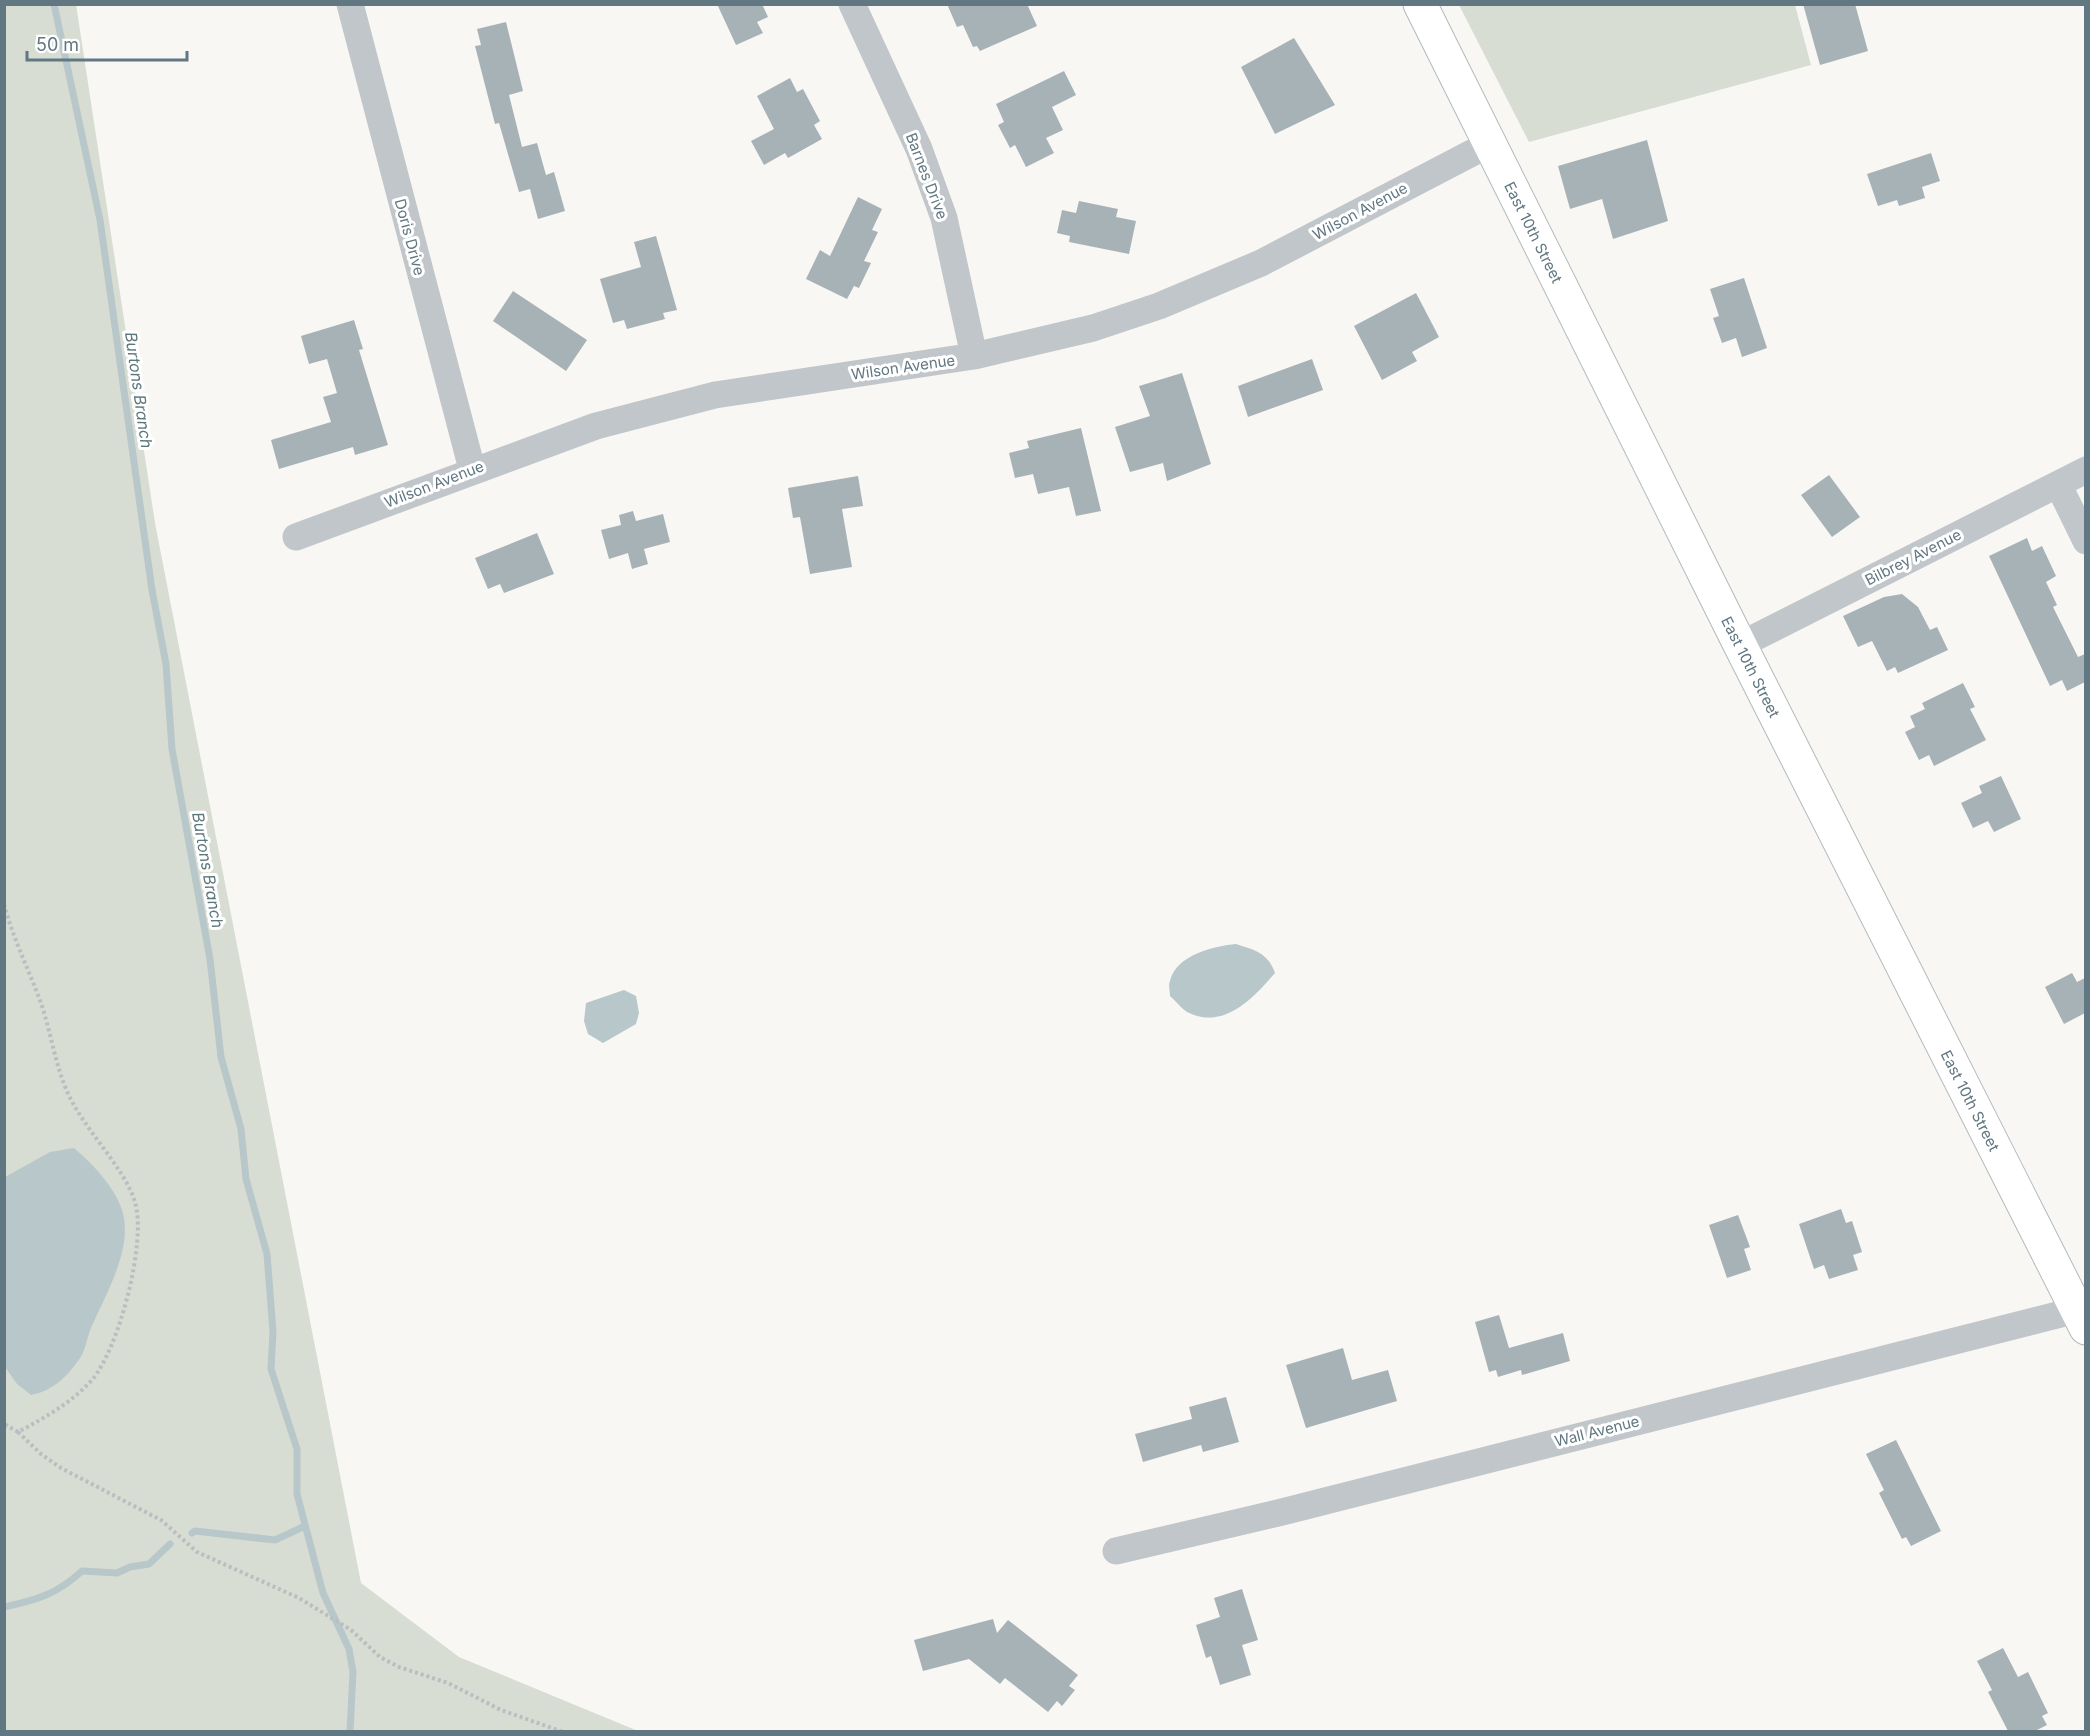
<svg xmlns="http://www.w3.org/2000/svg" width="2090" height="1736" font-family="Inter,sans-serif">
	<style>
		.green { fill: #d8ddd3 }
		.water { fill: #b8c7ca }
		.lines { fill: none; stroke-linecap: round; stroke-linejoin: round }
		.stream { stroke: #b8c7ca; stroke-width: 7 }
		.building { fill: #a7b2b7 }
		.major-casing { stroke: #b3babd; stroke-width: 35 }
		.path { stroke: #babec0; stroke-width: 4; stroke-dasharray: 3 3; stroke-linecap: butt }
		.minor { stroke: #c0c6c9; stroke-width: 27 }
		.major { stroke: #fff; stroke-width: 33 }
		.labels { text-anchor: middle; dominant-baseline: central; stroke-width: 6; stroke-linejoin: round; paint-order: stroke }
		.street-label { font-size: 15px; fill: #617781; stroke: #fff }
		.water-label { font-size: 16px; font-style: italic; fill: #5c777c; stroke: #fff }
	</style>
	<rect width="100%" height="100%" fill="#f8f7f4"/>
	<path class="green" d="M76 4 155 523 361 1583 459 1657 638 1731 5 1732 4 5Z
		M1459 5H1795L1811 65 1529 142Z"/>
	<path class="water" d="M1236 944C1255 950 1268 953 1275 973 1254 997 1224 1031 1187 1012 1181 1008 1175 1000 1170 996 1170 991 1168 985 1170 981 1176 955 1214 946 1236 944Z
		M624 990 636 996 639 1013 636 1024 603 1043 588 1034 584 1021 586 1003Z
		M74 1148C93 1164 120 1192 124 1218 130 1254 105 1296 91 1328 87 1337 86 1349 80 1358 68 1376 53 1391 31 1395L17 1384 5 1367V1177L50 1152Z"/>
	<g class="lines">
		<path class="stream" d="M54 4 100 220 152 590 166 664 172 749 210 959 221 1057 241 1129 246 1179 267 1254 273 1332 271 1369 297 1449V1494L323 1593 349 1649 353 1672 350 1732
			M192 1533 195 1531 275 1540 305 1526
			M4 1607C37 1600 57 1594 82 1571L117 1573 130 1567 149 1564 170 1544"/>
	</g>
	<path class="building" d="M717 4H762L768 17 757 22 763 33 736 45Z
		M947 4H1027L1037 26 980 51 977 46 973 47 963 25 957 27Z
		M1803 4H1855L1868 51 1820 65Z
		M506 22 523 91 509 95 522 147 537 143 546 175 554 172 565 211 538 219 530 189 519 192 499 123 495 124 475 46 481 45 477 29Z
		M1294 38 1335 105 1275 134 1241 67Z
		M1064 71 1076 95 1052 107 1063 130 1046 138 1054 153 1026 167 1015 145 1010 148 998 125 1004 122 996 104Z
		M790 78 797 92 803 89 820 121 814 125 822 139 788 158 785 153 764 165 751 141 774 129 757 96Z
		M1647 140 1668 221 1613 239 1602 199 1570 209 1558 166Z
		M1931 153 1940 181 1922 187 1925 198 1899 206 1897 200 1878 206 1867 174Z
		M858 197 882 209 872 230 878 232 864 261 871 263 859 288 854 286 847 299 806 279 820 250 830 256Z
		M1079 201 1118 209 1116 217 1136 221 1129 254 1069 242 1070 236 1057 233 1062 210 1076 213Z
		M656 236 677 310 663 313 665 319 627 329 624 320 613 323 600 279 641 267 634 242Z
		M1744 278 1767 348 1742 357 1736 338 1722 343 1713 318 1719 316 1710 289Z
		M513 291 587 340 566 371 493 321Z
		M1416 293 1439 337 1412 352 1417 361 1382 380 1354 326Z
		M354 320 363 349 359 350 388 445 355 455 353 447 279 469 271 440 331 422 323 397 337 393 327 359 309 364 301 336Z
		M1312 359 1323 390 1248 417 1238 386Z
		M1182 373 1211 464 1167 481 1163 463 1130 472 1115 427 1150 416 1139 386Z
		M1081 428 1101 511 1076 516 1069 487 1038 494 1033 474 1015 478 1009 453 1029 448 1027 441Z
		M1829 475 1860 517 1832 537 1801 495Z
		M858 476 863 506 842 509 852 567 810 574 800 517 793 518 788 488Z
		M633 511 636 521 663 514 670 542 644 549 648 564 632 569 628 553 609 559 601 530 621 525 619 515Z
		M537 533 554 574 504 593 500 584 488 589 475 558Z
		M2027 538 2032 551 2042 546 2056 576 2046 582 2057 605 2053 607 2078 657 2085 654V682L2067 691 2062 680 2050 686 1989 556Z
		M1902 594 1918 607 1930 630 1937 627 1948 650 1898 673 1895 667 1887 671 1872 641 1858 647 1843 616 1884 597Z
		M1963 683 1975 707 1970 709 1986 740 1934 766 1929 755 1919 760 1905 732 1915 727 1910 716 1925 709 1922 703Z
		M2001 776 2021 819 1994 832 1988 821 1973 828 1961 803 1982 793 1979 786Z
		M2072 973 2077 982 2085 978V1013L2064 1024 2045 987Z
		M1841 1209 1846 1223 1852 1221 1862 1252 1853 1255 1858 1270 1829 1279 1824 1265 1814 1269 1799 1224Z
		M1738 1215 1750 1247 1744 1249 1751 1270 1727 1278 1709 1225Z
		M1499 1315 1509 1348 1563 1333 1570 1361 1522 1375 1521 1370 1498 1377 1496 1370 1489 1372 1475 1322Z
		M1343 1348 1352 1380 1388 1370 1397 1401 1306 1428 1286 1365Z
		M1226 1397 1239 1442 1203 1452 1201 1445 1143 1462 1135 1434 1192 1419 1189 1407Z
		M1896 1440 1941 1531 1911 1546 1906 1537 1902 1539 1879 1493 1884 1490 1866 1454Z
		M1242 1589 1258 1640 1242 1645 1251 1675 1220 1685 1211 1656 1206 1658 1196 1625 1220 1617 1214 1598Z
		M993 1619 997 1633 1008 1620 1078 1675 1069 1686 1075 1690 1062 1706 1057 1701 1048 1712 1005 1678 1000 1684 969 1659 923 1671 914 1640Z
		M2003 1648 2018 1677 2028 1672 2048 1713 2042 1716 2047 1725 2035 1731H2008L1988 1692 1992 1690 1977 1661Z"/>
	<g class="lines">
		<defs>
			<g id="major">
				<path id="s1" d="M1420 4 1740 645 2086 1328"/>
			</g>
		</defs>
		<use href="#major" class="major-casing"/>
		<path class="path" d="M4 904C13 939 30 972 42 1006 51 1034 55 1062 66 1089 82 1128 124 1166 135 1202 147 1242 119 1348 92 1380 71 1403 46 1417 18 1432L4 1424
			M18 1432 41 1454 61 1468 161 1520 197 1552 299 1598 351 1630 380 1657 399 1667 448 1683 501 1710 563 1732"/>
		<path class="minor" d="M350 4 472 469
			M852 4 919 149 944 218 974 356
			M2058 484 2086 541
			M296 537 596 426 715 395 974 356 1093 328 1159 306 1261 263 1491 143
			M1740 645 2086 470
			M1116 1551 1282 1512 2077 1310"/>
		<use href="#major" class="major"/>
	</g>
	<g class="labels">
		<g class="street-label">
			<text transform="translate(927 176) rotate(69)">Barnes Drive</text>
			<text transform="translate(1360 211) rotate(-28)">Wilson Avenue</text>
			<text stroke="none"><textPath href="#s1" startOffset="255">East 10th Street</textPath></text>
			<text transform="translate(410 237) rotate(75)">Doris Drive</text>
			<text transform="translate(903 367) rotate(-8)">Wilson Avenue</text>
			<text transform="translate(434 484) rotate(-21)">Wilson Avenue</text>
			<text transform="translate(1913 557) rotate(-27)">Bilbrey Avenue</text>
			<text stroke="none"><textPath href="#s1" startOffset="741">East 10th Street</textPath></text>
			<text stroke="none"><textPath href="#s1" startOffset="1227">East 10th Street</textPath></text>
			<text transform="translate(1597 1431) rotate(-14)">Wall Avenue</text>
		</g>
		<g class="water-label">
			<text transform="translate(139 390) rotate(82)">Burtons Branch</text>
			<text transform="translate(208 870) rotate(80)">Burtons Branch</text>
		</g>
	</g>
	<rect width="2090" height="1736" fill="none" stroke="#617781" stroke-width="12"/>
	<path d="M27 51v9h160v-9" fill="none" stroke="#617781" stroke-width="3"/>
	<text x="36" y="51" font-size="18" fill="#617781" stroke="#ffffff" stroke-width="4.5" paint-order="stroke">50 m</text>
</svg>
